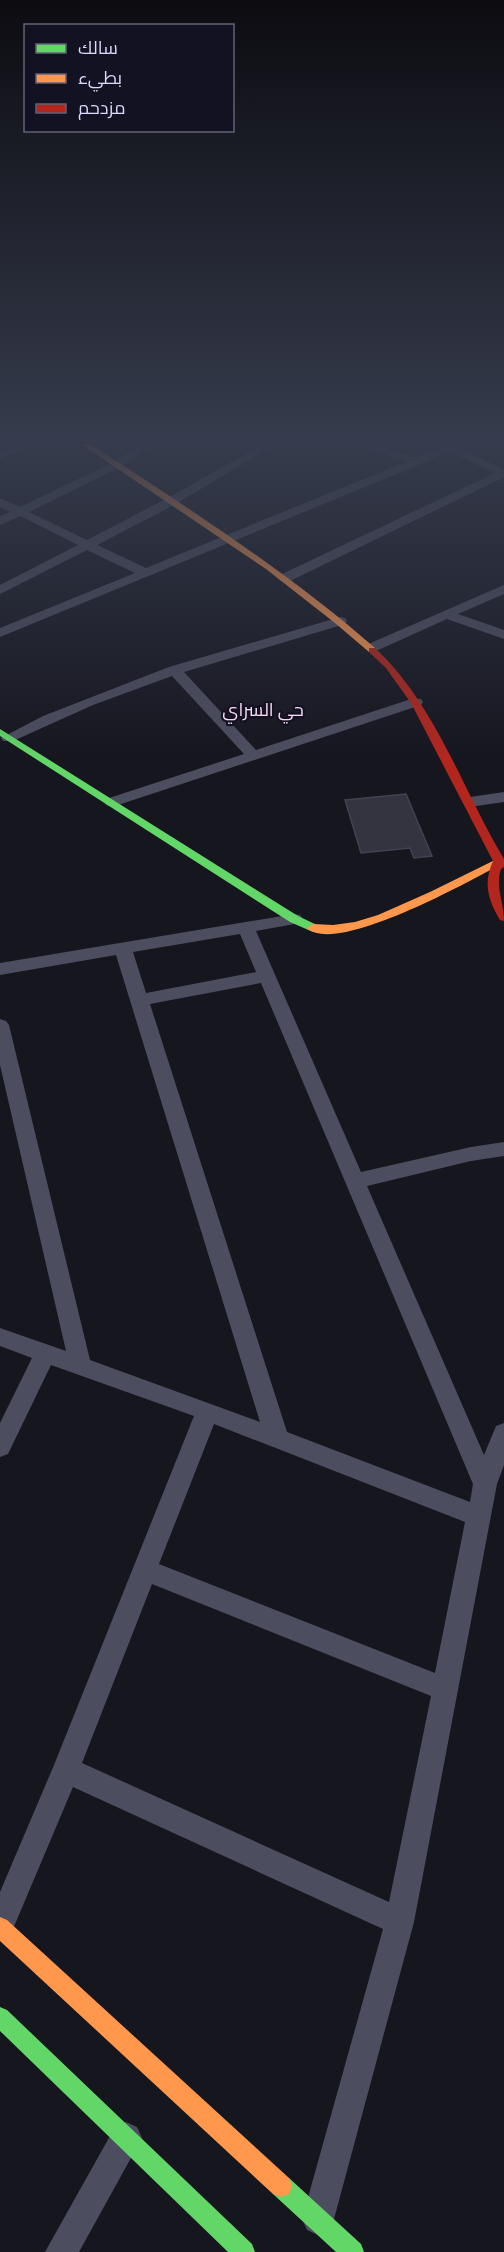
<svg xmlns="http://www.w3.org/2000/svg" width="504" height="2252" font-family="Cabin,Cairo,sans-serif">
	<style>
		.building { fill: #343441; stroke: #434152; stroke-width: 1.5 }
		.lines { fill: none; stroke-linecap: round; stroke-linejoin: round }
		.street { fill: #4c4d5e; fill-rule: evenodd }
		.fast { fill: #63d668; fill-rule: evenodd }
		.slow { fill: #ff974d; fill-rule: evenodd }
		.jam { fill: #b3261e; fill-rule: evenodd }
		.labels { text-anchor: middle; dominant-baseline: central; stroke-width: 4.5; stroke-linejoin: round; paint-order: stroke }
		.far-neighbourhood-label { font-size: 18px; fill: #fadaf2; stroke: #131223 }
	</style>
	<rect width="100%" height="100%" fill="#16161f"/>
	<path class="building" d="M406 794 432 856 414 858 410 848 361 853 345 800Z"/>
	<g class="lines">
		<path class="street" d="M20 444H35L0 459V452Z
			M141 444H154L120 467 29 512 87 540 166 499 263 444H276L174 505 97 545 146 568 405 462 364 446 363 444H377L415 458 440 448 436 444H450L504 469V477L290 581H280L278 578 280 575 495 473 450 452 0 637V628L135 573 87 550 0 594V585L78 545 20 516 0 525V516L10 512 0 507V498L20 507 112 463Z
			M504 585V594L458 614 504 630V639L447 619 376 651 371 652 364 648 366 645Z
			M340 617 345 618 347 621 345 624 184 672 256 750 411 699H421L423 702 421 705 112 807 106 805 104 802 106 799 244 754 172 676 93 705 13 741H3L1 738 43 716 169 667Z
			M504 792V802L470 807 462 802 470 797Z
			M294 914 300 915 303 919 300 923 256 931 361 1172 471 1147 504 1142V1156L471 1161 367 1186 484 1455 496 1426 504 1423V1465L497 1484 414 1922 334 2219 329 2230 318 2235 307 2230 302 2219 383 1929 73 1787 10 1936 0 1940V1892L54 1765 194 1416 51 1365 8 1454 0 1457V1423L32 1358 0 1346V1328L66 1351 0 1065V1019L6 1021 9 1025 90 1360 260 1422 116 955 0 975V963ZM240 934 256 972 146 993 133 952ZM261 983 473 1484 470 1502 287 1432 150 1004ZM214 1424 465 1522 435 1673 159 1564ZM152 1584 431 1696 389 1902 82 1763Z
			M126 2122 137 2127 142 2138 79 2252H45L115 2127Z"/>
		<path class="fast" d="M0 729 298 916 317 925 319 928 313 932 290 922 0 736Z
			M0 2007 7 2010 252 2244 255 2252H228L0 2031Z
			M281 2175 289 2178 361 2244 364 2252H336L273 2194 270 2186 273 2178Z"/>
		<path class="slow" d="M81 444H90C188 508 287 571 375 648V652H369L335 623 266 569Z
			M499 858 504 860 503 863C472 880 336 956 307 928L313 924 333 925 355 922 378 915 430 892Z
			M0 1917 7 1920 289 2178 292 2186 289 2194 281 2197 273 2194 0 1941Z"/>
		<path class="jam" d="M369 648H375C436 705 462 789 504 859V867L501 869C495 887 504 902 504 921L500 920C488 900 483 883 493 861L411 703 386 668 369 652Z"/>
	</g>
	<linearGradient id="sky" x2="0" y2="1"><stop stop-color="#0c0c11"/><stop offset="0.58" stop-color="#363c4d"/><stop offset="1" stop-color="#363c4d" stop-opacity="0"/></linearGradient>
	<rect width="504" height="759" fill="url(#sky)"/>
	<g class="labels">
		<g class="far-neighbourhood-label">
			<text x="263" y="710">حي السراي</text>
		</g>
	</g>
	<rect x="24" y="24" width="210" height="108" fill="#131223" stroke="#626279" stroke-width="1.5"/>
	<rect x="36" y="44" width="30" height="9" fill="#63d668" stroke="#626279" stroke-width="1.5"/>
	<text x="78" y="54" font-size="18" fill="#d9d9fa">سالك</text>
	<rect x="36" y="74" width="30" height="9" fill="#ff974d" stroke="#626279" stroke-width="1.5"/>
	<text x="78" y="84" font-size="18" fill="#d9d9fa">بطيء</text>
	<rect x="36" y="104" width="30" height="9" fill="#b3261e" stroke="#626279" stroke-width="1.5"/>
	<text x="78" y="114" font-size="18" fill="#d9d9fa">مزدحم</text>
</svg>
